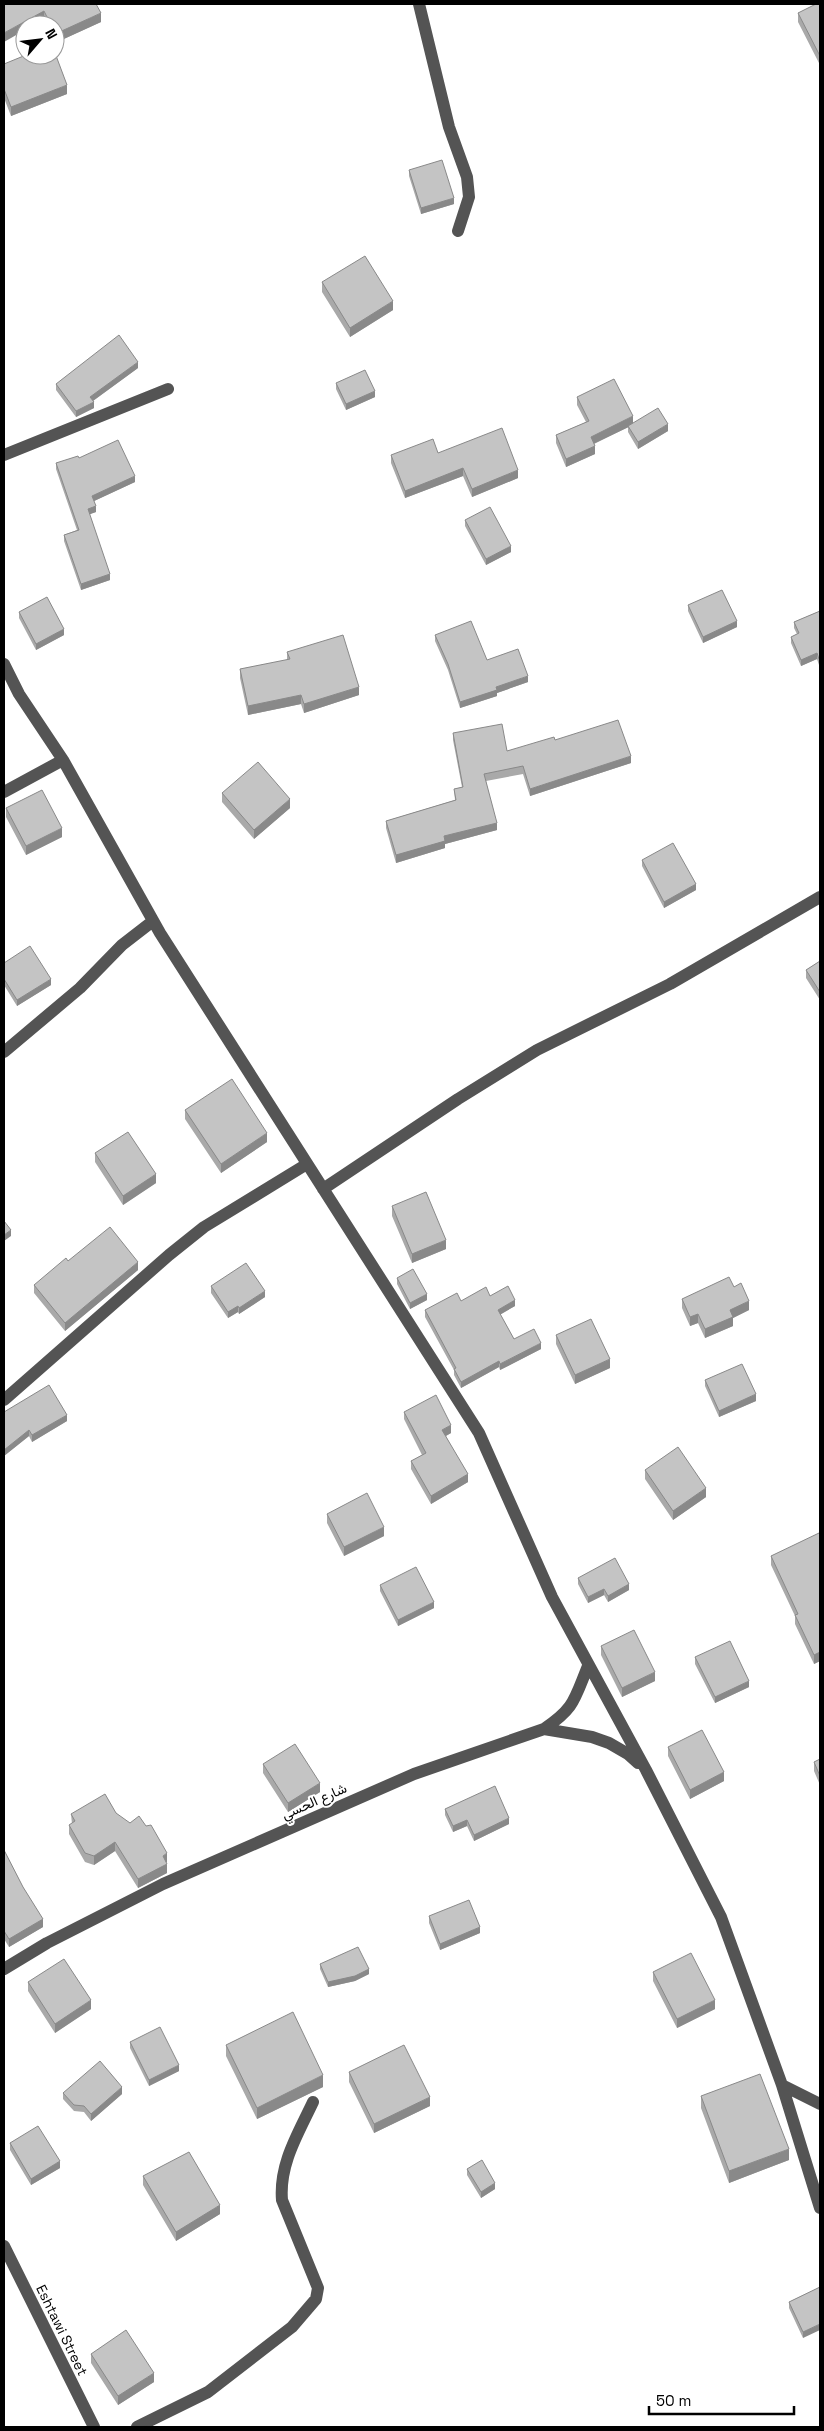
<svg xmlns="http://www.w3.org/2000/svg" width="824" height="2431" font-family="'Space Grotesk',Vazirmatn,sans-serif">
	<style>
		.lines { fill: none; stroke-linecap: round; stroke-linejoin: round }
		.minor { stroke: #545454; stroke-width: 12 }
		.wall { fill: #a9a9a9 }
		.shaded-wall { fill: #898989 }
		.building { fill: #c4c4c4; stroke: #898989 }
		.labels { text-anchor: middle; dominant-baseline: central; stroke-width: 4; stroke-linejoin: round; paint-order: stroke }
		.street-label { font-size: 14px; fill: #000; stroke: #fff }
	</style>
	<rect width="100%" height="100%" fill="#fff"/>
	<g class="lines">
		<path class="minor" d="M419 4 449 127 467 177 469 197 458 231
			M4 455 168 389
			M4 664 19 694 63 760 160 933 479 1433 552 1597 646 1770 721 1917 782 2085 820 2208
			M4 792 63 760
			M4 1052 80 988 122 945 153 921
			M323 1189 458 1099 537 1050 670 984 820 897
			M4 1400 169 1255 204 1227 307 1164
			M544 1729C575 1708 574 1700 588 1666
			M4 1969 47 1943 163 1884 414 1774 544 1729 592 1737 609 1743 628 1754 638 1763
			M782 2085 820 2104
			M4 2246 94 2427
			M137 2427 208 2392 292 2327 316 2299 318 2288 282 2200C279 2164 298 2134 313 2102"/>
	</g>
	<path class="wall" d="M4 4 101 22 55 43V25H47L44 20Z
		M820 4V65L798 22V13Z
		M4 64 67 94 11 116 4 98Z
		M409 170 454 204 421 214 409 176Z
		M322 282 393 310 350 337 322 292Z
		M138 368 93 401 94 408 76 417 56 390V384Z
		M336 383 375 397 346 410 336 389Z
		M577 397 633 423 668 431 638 449 628 432V427L594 444 595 454 566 467 556 443V435L586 422 577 405Z
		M438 453 518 478 472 497 463 476 405 498 391 463V455Z
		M79 458 135 482 94 501 96 512 89 514 110 580 81 590 64 541V535L77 530 56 469V463Z
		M465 520 511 552 486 565 465 526Z
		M688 605 737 627 703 643 688 611Z
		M820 611V664L819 665 817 659 801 666 791 643V637L797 634 794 628V622Z
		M19 612 64 635 36 650 19 618Z
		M435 635 487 660 528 682 497 693V696L460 708 448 670 435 641Z
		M287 652 359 695 304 713 301 704 248 715 240 678V669L287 660Z
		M453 733 507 751 555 740 631 763 530 796 523 774 486 781 497 830 445 844V848L396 863 386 828V821L455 800 454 789 462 787 453 740Z
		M222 793 290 808 254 839 222 802Z
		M6 808 62 837 26 855 6 817Z
		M819 837H820V847L819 844Z
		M642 860 696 890 664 908 642 866Z
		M820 961V1000L806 978V970Z
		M4 963 51 985 17 1006 4 985Z
		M185 1110 267 1142 221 1173 185 1119Z
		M95 1153 156 1183 123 1205 95 1162Z
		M392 1206 446 1249 412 1263 392 1216Z
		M68 1261 138 1270 65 1331 34 1293V1285Z
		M397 1278 427 1300 410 1309 397 1284Z
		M211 1286 265 1297 239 1314 238 1312 228 1318 211 1293Z
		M734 1287 749 1310 733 1318V1326L705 1338 698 1323 690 1326 682 1308V1299Z
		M490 1296 515 1306 500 1314 514 1339 541 1349 500 1370 499 1367 461 1388 454 1375V1370L425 1317V1310L461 1301Z
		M556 1335 610 1368 575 1384 556 1344Z
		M705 1380 756 1401 719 1417 705 1386Z
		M4 1412 67 1421 32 1442 29 1436 4 1456Z
		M404 1412 451 1433 446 1436 468 1482 431 1504 411 1469V1461L422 1455 404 1419Z
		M645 1470 706 1497 673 1520 645 1479Z
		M327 1514 384 1536 344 1556 327 1523Z
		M820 1535V1661L814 1664 795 1624V1616L771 1565V1556Z
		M578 1578 629 1590 608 1602 604 1595 588 1603 578 1584Z
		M380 1585 434 1608 398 1626 380 1591Z
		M601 1646 655 1681 622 1697 601 1655Z
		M695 1657 749 1687 715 1703 695 1664Z
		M668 1747 724 1781 690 1799 668 1756Z
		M820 1759V1785L814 1771V1762Z
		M263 1764 320 1792 288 1812 263 1773Z
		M445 1809 509 1824 474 1841 467 1826 453 1832 445 1815Z
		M116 1813 167 1862H166L167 1873 138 1888 115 1851 94 1865 85 1862 69 1834V1825L72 1824 71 1814Z
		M4 1850 43 1927 9 1947 4 1939Z
		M429 1916 480 1933 440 1950 429 1923Z
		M320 1964 369 1974 355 1981 328 1987 320 1969Z
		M653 1972 715 2009 677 2028 653 1981Z
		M28 1982 91 2009 55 2033 28 1991Z
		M130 2042 179 2071 149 2086 130 2048Z
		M226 2045 323 2087 257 2119 226 2056Z
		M349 2072 430 2106 374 2133 349 2082Z
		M63 2093 122 2094 91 2121 84 2112 74 2111 63 2099Z
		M701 2096 789 2160 729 2183 701 2108Z
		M10 2143 60 2168 31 2185 10 2150Z
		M467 2169 495 2189 481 2198 467 2175Z
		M143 2176 220 2214 176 2241 143 2185Z
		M820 2287 803 2338 789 2308V2302Z
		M91 2354 154 2382 118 2405 91 2363Z"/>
	<path class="shaded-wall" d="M44 11V20L35 25H25V30L4 42V33Z
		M101 13V22L55 43V34Z
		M67 85V94L11 116V107Z
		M454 198V204L421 214V208Z
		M393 301V310L350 337V328Z
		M138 362V368L90 403V397Z
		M375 391V397L346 410V404Z
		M94 402V408L76 417V411Z
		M633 416V425L591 445V437Z
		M668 424V431L638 449V442Z
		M595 446V454L566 467V459Z
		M463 468V476L405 498V491Z
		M518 470V478L472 497V489Z
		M135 476V482L92 502V496Z
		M96 506V512L88 515V509Z
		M511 546V552L486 565V559Z
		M110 574V580L81 590V584Z
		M737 621V627L703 643V637Z
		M64 629V635L36 650V644Z
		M817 653V659L801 666V660Z
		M528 676V682L497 693V696L460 708V702L496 687Z
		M359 687V695L304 713V704Z
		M301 695V704L248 715V706Z
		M631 756V763L530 796V789Z
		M290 799V808L254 839V830Z
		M497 823V830L445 844V848L396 863V855L444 836Z
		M62 828V837L26 855V846Z
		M696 884V890L664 908V902Z
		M51 979V985L17 1006V1000Z
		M267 1133V1142L221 1173V1164Z
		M156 1174V1183L123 1205V1196Z
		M11 1230V1236L4 1241V1235Z
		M446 1240V1249L412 1263V1254Z
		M138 1262V1270L65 1331V1323Z
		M265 1291V1297L239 1314V1308Z
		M427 1294V1300L410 1309V1303Z
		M515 1300V1306L498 1316V1310Z
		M749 1301V1310L733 1318V1326L705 1338V1329L730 1310Z
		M238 1306V1312L228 1318V1312Z
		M698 1314V1323L690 1326V1317Z
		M541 1343V1349L500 1370V1364Z
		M610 1359V1368L575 1384V1375Z
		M499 1361V1367L461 1388V1382Z
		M756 1394V1401L719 1417V1411Z
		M67 1415V1421L32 1442V1435Z
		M451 1425V1433L442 1438V1430Z
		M29 1430V1436L4 1456V1450Z
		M468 1474V1482L431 1504V1496Z
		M706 1488V1497L673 1520V1511Z
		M384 1527V1536L344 1556V1547Z
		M629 1584V1590L608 1602V1596Z
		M604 1589V1595L588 1603V1597Z
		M434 1602V1608L398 1626V1620Z
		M820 1652V1661L814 1664V1655Z
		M655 1672V1681L622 1697V1688Z
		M749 1681V1687L715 1703V1697Z
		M724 1772V1781L690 1799V1790Z
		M320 1783V1792L288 1812V1803Z
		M509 1818V1824L474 1841V1835Z
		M467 1820V1826L453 1832V1826Z
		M115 1842V1851L94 1865V1856Z
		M167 1853V1862L163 1865V1856Z
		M167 1864V1873L138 1888V1879Z
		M43 1919V1927L9 1947V1939Z
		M480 1927V1933L440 1950V1944Z
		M369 1969V1974L355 1981 328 1987V1982Z
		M91 2000V2009L55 2033V2024Z
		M715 2000V2009L677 2028V2019Z
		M179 2065V2071L149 2086V2080Z
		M323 2075V2087L257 2119V2108Z
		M122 2087V2094L91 2121V2114Z
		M430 2097V2106L374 2133V2124Z
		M789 2149V2160L729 2183V2171Z
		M60 2161V2168L31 2185V2179Z
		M495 2183V2189L481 2198V2192Z
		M220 2205V2214L176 2241V2232Z
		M820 2324V2330L803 2338V2332Z
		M154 2373V2382L118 2405V2396Z"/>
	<path class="building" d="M4 4H96L101 13 55 34V25H51L44 11 4 33Z
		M816 4H820V56L798 13Z
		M55 53 67 85 11 107 4 89V64L26 55H55Z
		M442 160 454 198 421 208 409 170Z
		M365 256 393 301 350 328 322 282Z
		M119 335 138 362 90 397 94 402 76 411 56 384Z
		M365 370 375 391 346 404 336 383Z
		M614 379 633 416 591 437 595 446 566 459 556 435 589 421 577 397Z
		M658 408 668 424 638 442 628 426Z
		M502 428 518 470 472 489 463 468 405 491 391 455 433 439 438 453Z
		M118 440 135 476 92 496 96 506 88 509 110 574 81 584 64 535 79 530 56 463 78 456 79 458Z
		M490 507 511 546 486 559 465 520Z
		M722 590 737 621 703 637 688 605Z
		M47 597 64 629 36 644 19 612Z
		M820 611V658L819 659 817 653 801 660 791 637 799 633 794 622Z
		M471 621 487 660 518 649 528 676 496 687 497 690 460 702 448 664 435 635Z
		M343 635 359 687 304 704 301 695 248 706 240 669 290 659 287 652Z
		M618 720 631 756 530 789 523 766 484 774 497 823 444 836 445 841 396 855 386 821 456 800 454 789 463 787 453 733 502 724 507 751 554 737 555 740Z
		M258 762 290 799 254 830 222 793Z
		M42 790 62 828 26 846 6 808Z
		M673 843 696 884 664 902 642 860Z
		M30 946 51 979 17 1000 4 979V963Z
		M820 961V992L806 970Z
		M232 1079 267 1133 221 1164 185 1110Z
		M128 1132 156 1174 123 1196 95 1153Z
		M426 1192 446 1240 412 1254 392 1206Z
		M4 1221 11 1230 4 1235Z
		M110 1227 138 1262 65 1323 34 1285 66 1258 68 1261Z
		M246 1263 265 1291 239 1308 238 1306 228 1312 211 1286Z
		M413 1269 427 1294 410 1303 397 1278Z
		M729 1277 734 1287 741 1283 749 1301 730 1310 733 1317 705 1329 698 1314 690 1317 682 1299Z
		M508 1286 515 1300 498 1310 514 1339 534 1329 541 1343 500 1364 499 1361 461 1382 454 1369 456 1368 425 1310 457 1293 461 1301 486 1287 490 1296Z
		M591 1319 610 1359 575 1375 556 1335Z
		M742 1364 756 1394 719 1411 705 1380Z
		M49 1385 67 1415 32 1435 29 1430 4 1450V1412Z
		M436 1395 451 1425 442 1430 468 1474 431 1496 411 1461 426 1453 404 1412Z
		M678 1447 706 1488 673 1511 645 1470Z
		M367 1493 384 1527 344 1547 327 1514Z
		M819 1533 820 1535V1652L814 1655 795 1615 798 1614 771 1556Z
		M615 1558 629 1584 608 1596 604 1589 588 1597 578 1578Z
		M416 1567 434 1602 398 1620 380 1585Z
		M634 1630 655 1672 622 1688 601 1646Z
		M730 1641 749 1681 715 1697 695 1657Z
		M702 1730 724 1772 690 1790 668 1747Z
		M295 1744 320 1783 288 1803 263 1764Z
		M820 1759V1776L814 1762Z
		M495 1786 509 1818 474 1835 467 1820 453 1826 445 1809Z
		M105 1794 116 1813 130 1823 139 1816 146 1826 151 1825 167 1853 163 1856 167 1864 138 1879 115 1842 94 1856 85 1853 69 1825 75 1821 71 1814Z
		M4 1850 23 1887 43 1919 9 1939 4 1931Z
		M469 1900 480 1927 440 1944 429 1916Z
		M358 1947 369 1969 355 1976 328 1982 320 1964Z
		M691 1953 715 2000 677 2019 653 1972Z
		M64 1959 91 2000 55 2024 28 1982Z
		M293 2012 323 2075 257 2108 226 2045Z
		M160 2027 179 2065 149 2080 130 2042Z
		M404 2045 430 2097 374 2124 349 2072Z
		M100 2061 122 2087 91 2114 84 2106 74 2105 63 2093Z
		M760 2074 789 2149 729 2171 701 2096Z
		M38 2126 60 2161 31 2179 10 2143Z
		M189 2152 220 2205 176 2232 143 2176Z
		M482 2160 495 2183 481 2192 467 2169Z
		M820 2287V2324L803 2332 789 2302Z
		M126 2330 154 2373 118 2396 91 2354Z"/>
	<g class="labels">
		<g class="street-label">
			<text transform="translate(314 1801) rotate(-24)">شارع الحسي</text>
			<text transform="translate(62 2330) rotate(64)">Eshtawi Street</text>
		</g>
	</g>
	<rect width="824" height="2431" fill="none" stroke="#000000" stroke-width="10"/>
	<g transform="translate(40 40) rotate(62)"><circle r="24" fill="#ffffff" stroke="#999999"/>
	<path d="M0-4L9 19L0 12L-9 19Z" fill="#000000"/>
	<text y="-8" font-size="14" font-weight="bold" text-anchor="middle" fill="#000000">N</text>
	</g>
	<path d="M649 2406v8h145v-8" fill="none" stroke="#000000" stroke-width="2.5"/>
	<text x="656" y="2406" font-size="15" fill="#000000" stroke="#ffffff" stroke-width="4" paint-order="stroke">50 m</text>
</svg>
